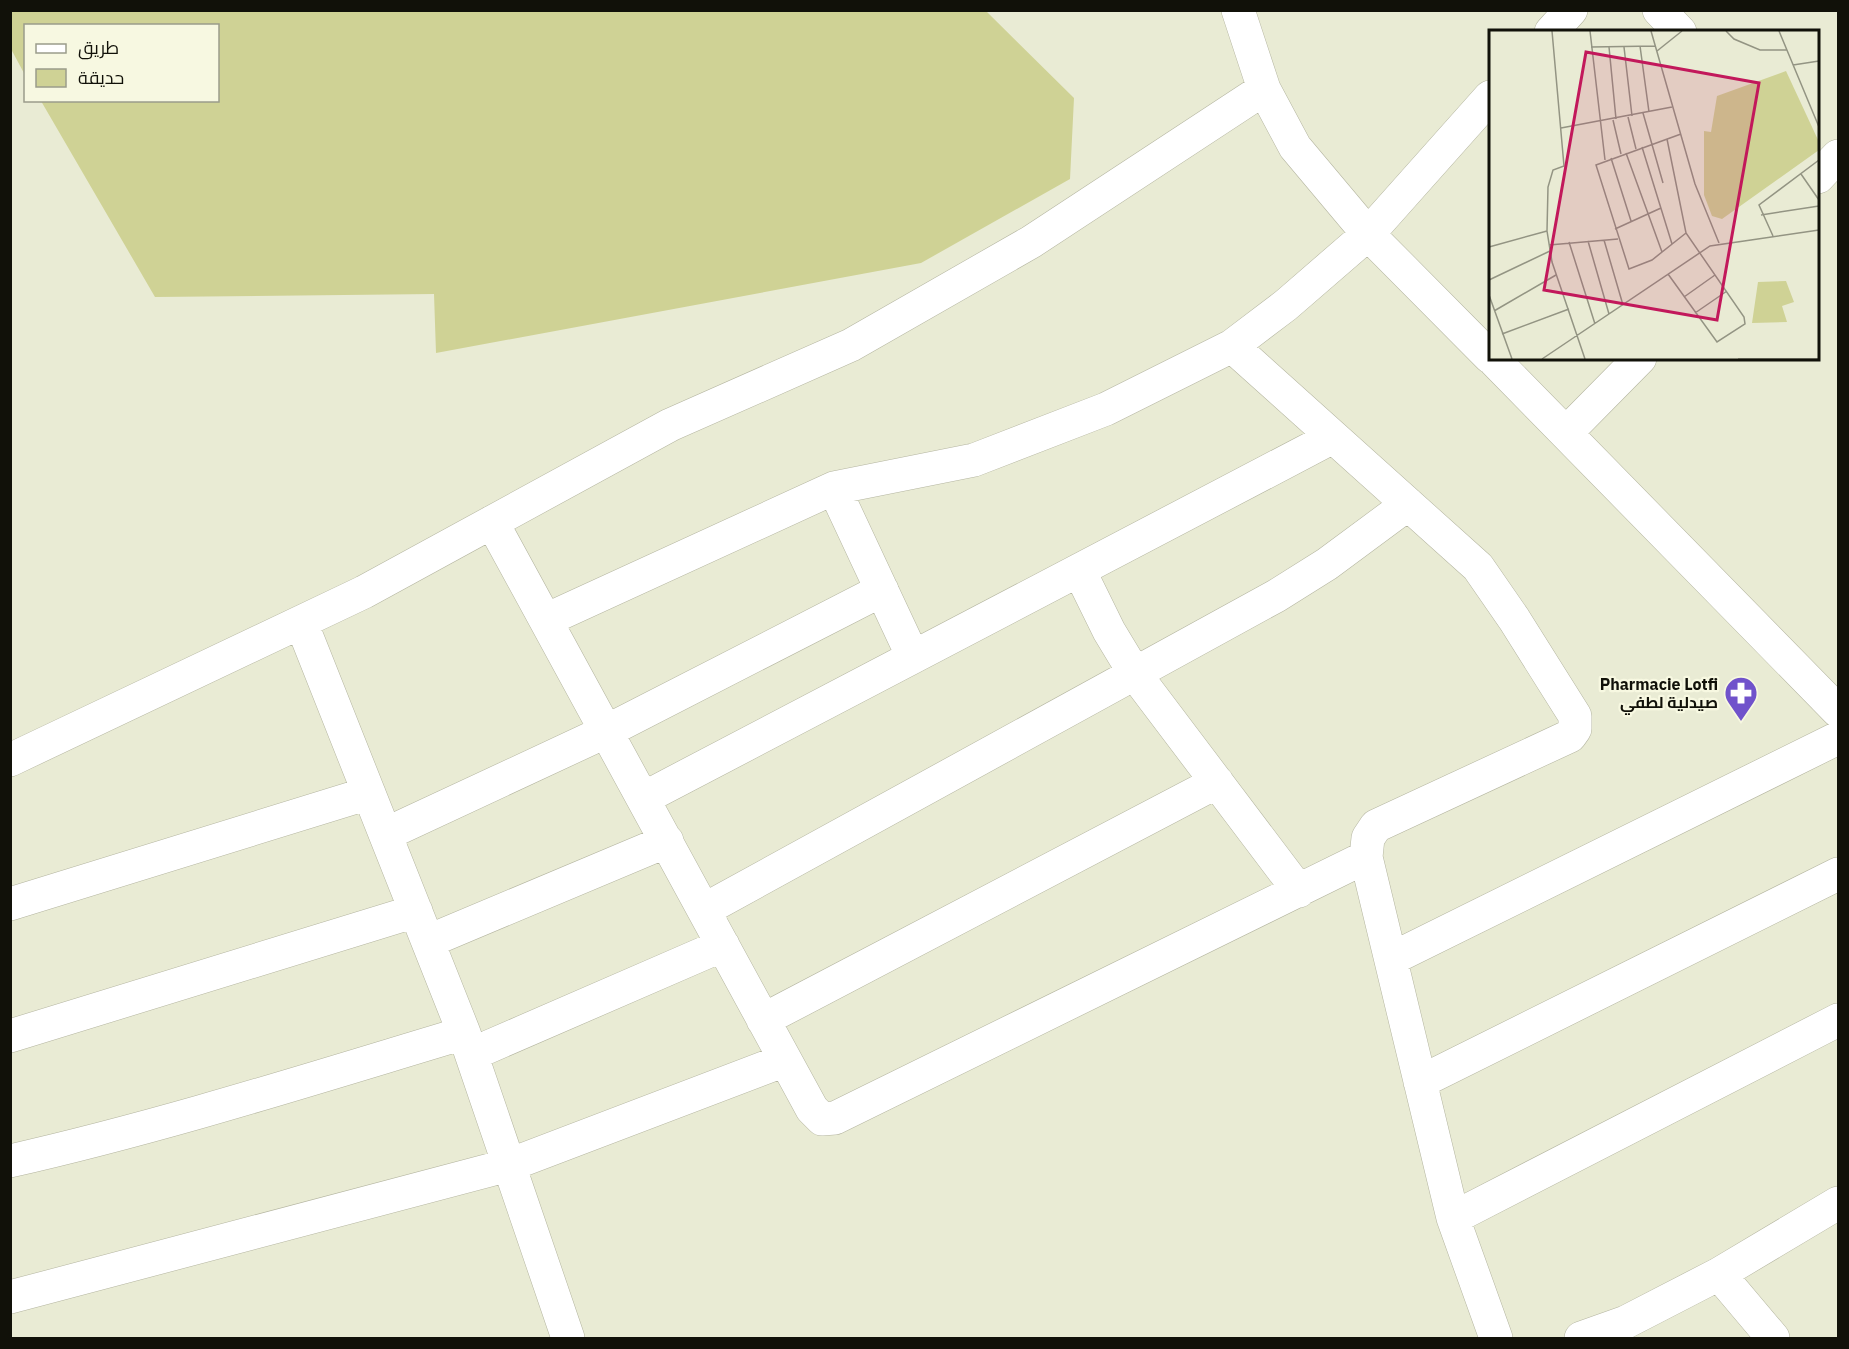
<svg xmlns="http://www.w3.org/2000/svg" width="1849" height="1349" font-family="'IBM Plex Sans',Cairo,sans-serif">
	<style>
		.green { fill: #cfd295 }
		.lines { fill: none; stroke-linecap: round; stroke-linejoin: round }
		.minor-casing { stroke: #b4b5a0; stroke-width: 34 }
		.minor { stroke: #fff; stroke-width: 33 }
		.labels { text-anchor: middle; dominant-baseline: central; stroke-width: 4.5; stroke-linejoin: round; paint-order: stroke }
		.poi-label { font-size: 16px; font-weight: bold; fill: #111109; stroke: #f7f8e1; text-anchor: end }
		.inset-road { fill: none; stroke: #939483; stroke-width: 1.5 }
		.view { fill: #c2185b; fill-opacity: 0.15; stroke: #c2185b; stroke-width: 3 }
		.inset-edge { fill: none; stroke: #111109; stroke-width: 3 }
	</style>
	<rect width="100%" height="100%" fill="#e9ebd4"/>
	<path class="green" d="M10 11H986L1074 98 1070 179 921 263 436 353 434 294 155 297 41 101 218 100V26H26L25 75 11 49Z"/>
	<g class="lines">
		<defs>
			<path id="minor" d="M1238 10 1264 89 1295 147 1368 234 1490 357
				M1659 10 1680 32
				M1551 32 1571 10
				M1818 177 1838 156
				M1232 346 1478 567 1514 619 1575 716V729L1570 736 1376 826 1368 838 1366 857 1453 1218 1496 1338
				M1492 358 1838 711
				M1566 433 1640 358
				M834 488 913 657
				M492 522 812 1109 822 1119 835 1118 1366 857
				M1079 570 1109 631 1135 674 1299 891
				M546 620 834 488 974 460 1106 409 1232 346 1286 305 1368 234 1490 97
				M301 622 464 1033 568 1338
				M10 760 364 592 670 425 851 345 1031 242 1264 89
				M644 798 1333 437
				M386 834 607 731 882 590
				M10 904 369 793
				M704 910 1276 596 1327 564 1408 504
				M429 941 667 841
				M1391 959 1838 738
				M763 1020 1217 782
				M10 1036 416 911
				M472 1054 723 945
				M1420 1082 1838 874
				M10 1161C164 1126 314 1078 464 1033
				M1453 1218 1838 1020
				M1719 1274 1773 1338
				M10 1297 509 1165 785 1060
				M1581 1338 1626 1322 1719 1274 1838 1203"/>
		</defs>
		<use href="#minor" class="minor-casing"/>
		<use href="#minor" class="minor"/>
	</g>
	<defs>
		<symbol id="pharmacy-pin" viewBox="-11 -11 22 30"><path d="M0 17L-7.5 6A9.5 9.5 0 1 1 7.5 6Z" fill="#7052cb" stroke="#f7f8e1"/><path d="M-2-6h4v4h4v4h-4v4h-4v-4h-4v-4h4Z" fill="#fff"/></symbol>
	</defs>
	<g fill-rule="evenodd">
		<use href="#pharmacy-pin" x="1722" y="674" width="38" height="52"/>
	</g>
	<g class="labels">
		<g class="poi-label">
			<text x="1718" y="684">Pharmacie Lotfi<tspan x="1718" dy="18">صيدلية لطفي</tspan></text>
		</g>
	</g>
	<g transform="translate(1489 30)">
		<rect width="330" height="330" fill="#e9ebd4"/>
		<path d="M297 41 330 112V120L233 189 223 186 215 165V101L222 102 228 66ZM297 251 305 272 293 276 298 292 263 293 269 252Z" fill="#cfd295"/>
		<path class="inset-road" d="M63 1 75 136 64 140 59 157 58 201 63 232 96 329M101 1 116 130M162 1 206 154 230 213M237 1 245 9 271 20H298M290 1 330 97M151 16 160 82M102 17 166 16M120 17 127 89M135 17 143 86M168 21 193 1M304 35 330 31M154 83 174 153M139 87 147 119M124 90 132 124M72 98 183 77M192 104 107 135 140 239 163 230 197 203M178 109 197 203 255 287 256 294 228 312 179 244M153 117 183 214M137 123 173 222M122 128 142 191M312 144 330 170M272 185 330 176M126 199 172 178M284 206 270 175 330 130M115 210 134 275M99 211 120 284M80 212 106 294M60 215 129 209M0 217 58 201M0 250 61 221M0 265 23 329M195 267 226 245M5 281 67 245M206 283 238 261M13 304 80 279M53 329 221 216 330 200M249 329H329"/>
		<path class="view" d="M97 22 270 53 228 290 55 260Z"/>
		<rect width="330" height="330" class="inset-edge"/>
	</g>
	<rect width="1849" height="1349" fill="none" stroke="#111109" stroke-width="24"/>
	<rect x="24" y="24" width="195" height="78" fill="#f7f8e1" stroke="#9b9c8b" stroke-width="1.5"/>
	<rect x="36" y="44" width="30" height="9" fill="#ffffff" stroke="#9b9c8b" stroke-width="1.5"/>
	<text x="78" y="54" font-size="18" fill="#111109">طريق</text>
	<rect x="36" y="69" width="30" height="18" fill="#cfd295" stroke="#9b9c8b" stroke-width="1.5"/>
	<text x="78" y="84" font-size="18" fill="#111109">حديقة</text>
</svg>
